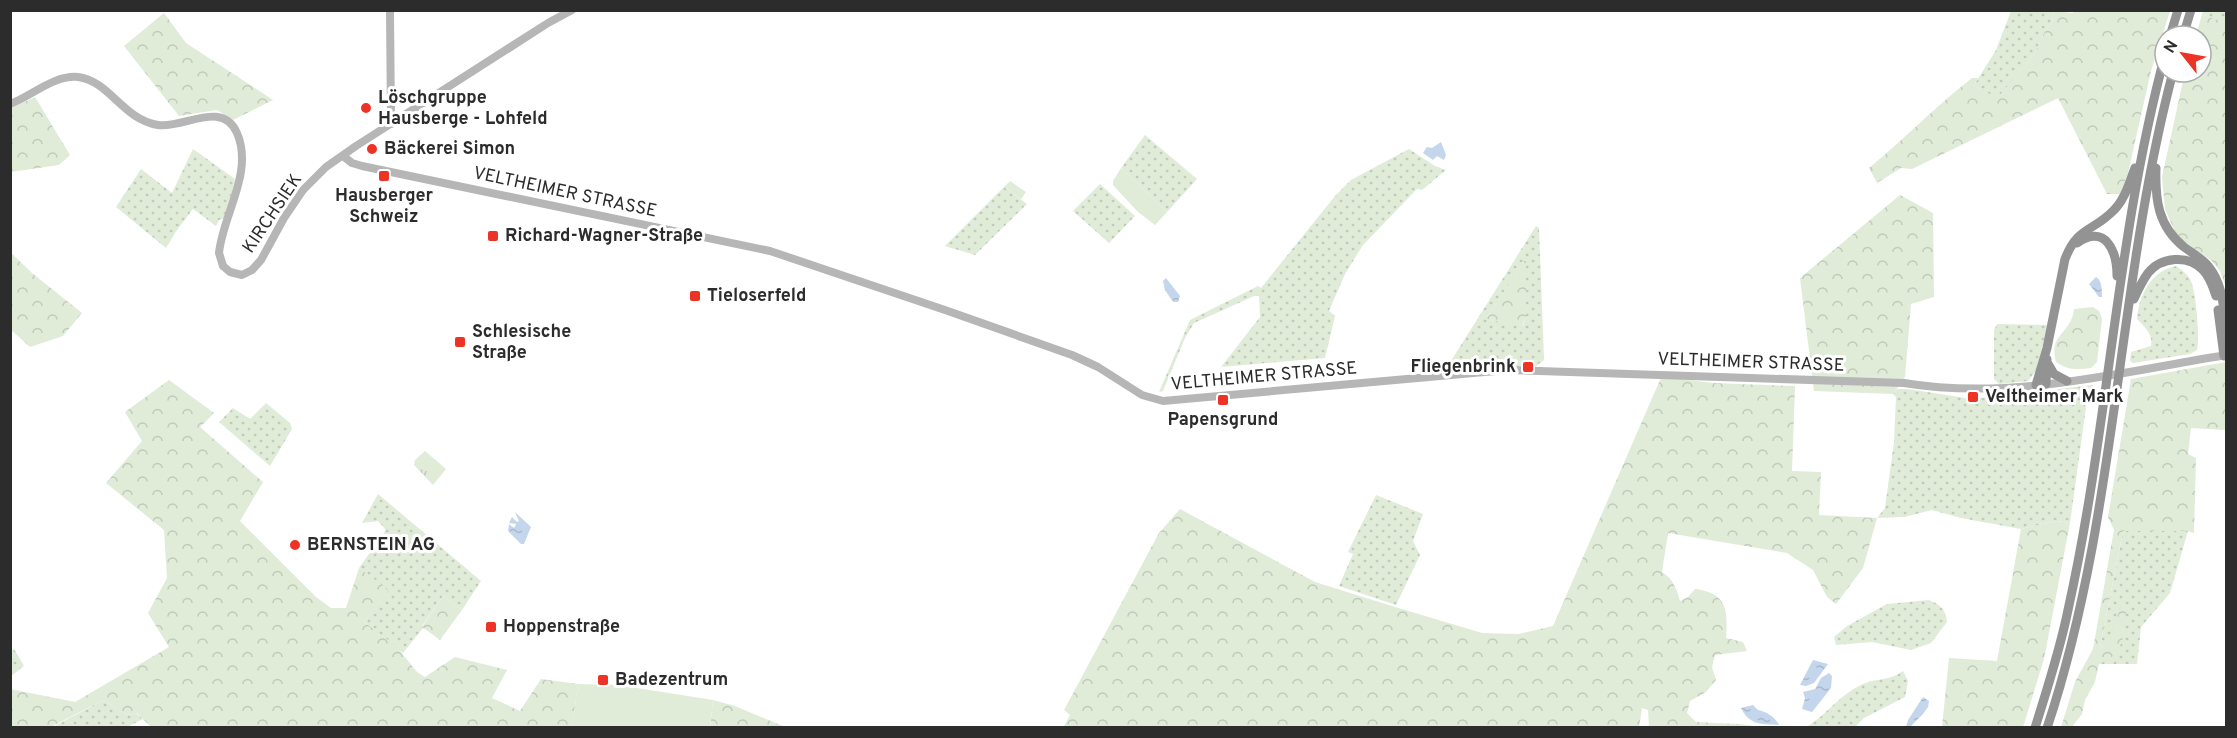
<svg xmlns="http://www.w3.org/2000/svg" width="2237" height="738" font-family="Overpass,sans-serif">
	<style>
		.grass { fill: url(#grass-dots); fill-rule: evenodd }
		.forest { fill: url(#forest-crowns) }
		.park { fill: url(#park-tufts) }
		.garden { fill: #e0ebd8 }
		.water { fill: url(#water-ripples) }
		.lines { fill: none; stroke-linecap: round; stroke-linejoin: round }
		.secondary { stroke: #b6b6b6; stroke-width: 8 }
		.highway { stroke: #939393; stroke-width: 9 }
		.poi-dot { fill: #ec3325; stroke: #fff; stroke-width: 2 }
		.labels { text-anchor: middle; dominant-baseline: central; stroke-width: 6; stroke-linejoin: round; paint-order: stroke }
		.poi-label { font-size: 18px; font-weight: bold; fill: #2c2c2c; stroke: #fff; text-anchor: start }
		.street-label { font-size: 18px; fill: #2c2c2c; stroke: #fff }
	</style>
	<defs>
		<pattern id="grass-dots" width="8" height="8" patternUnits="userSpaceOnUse" patternTransform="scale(1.5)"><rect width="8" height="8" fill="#e0ebd8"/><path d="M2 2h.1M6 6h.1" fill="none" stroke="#c0caba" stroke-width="1.8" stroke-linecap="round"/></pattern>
		<pattern id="forest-crowns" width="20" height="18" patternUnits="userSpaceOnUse" patternTransform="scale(1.5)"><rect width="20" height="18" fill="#e0ebd8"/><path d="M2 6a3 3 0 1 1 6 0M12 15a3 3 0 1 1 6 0" fill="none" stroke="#c0caba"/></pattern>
		<pattern id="park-tufts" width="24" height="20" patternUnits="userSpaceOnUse" patternTransform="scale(1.5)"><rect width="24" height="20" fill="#e0ebd8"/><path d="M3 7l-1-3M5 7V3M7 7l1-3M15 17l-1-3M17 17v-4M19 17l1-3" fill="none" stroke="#c0caba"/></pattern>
		<pattern id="water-ripples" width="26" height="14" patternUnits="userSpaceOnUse" patternTransform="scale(1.5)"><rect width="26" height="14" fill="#c3d6ec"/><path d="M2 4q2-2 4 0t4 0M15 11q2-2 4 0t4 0" fill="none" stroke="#a8b8cb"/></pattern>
	</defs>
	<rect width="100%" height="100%" fill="#fff"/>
	<path class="grass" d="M2011 11H2054L2052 22 2044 33 2034 55 1997 99 1974 85 1996 50Z
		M2203 11H2226V24L2202 14Z
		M1145 135 1197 179 1167 212 1121 168Z
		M193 149 235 179 226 218 219 220 216 226 193 209 177 230 166 248 116 207 141 169 172 193Z
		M1409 149 1435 166 1446 170 1422 190 1417 189 1363 245 1345 274 1329 311 1335 316 1325 358 1221 367 1260 317 1259 296H1254L1194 323 1185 338 1163 391 1159 392 1190 320 1258 286 1261 288 1335 196 1351 180Z
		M1100 184 1135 216 1109 243 1073 211Z
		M1004 187 1027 204 975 255 945 246Z
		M1536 226 1539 228 1544 360 1536 366 1444 372ZM1525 260 1526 316 1523 326 1486 319Z
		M2176 266C2182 270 2187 274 2190 279 2196 289 2200 339 2197 350L2190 354 2133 363 2130 361 2131 352 2151 346C2153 334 2145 327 2137 319 2139 295 2151 271 2176 266Z
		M1997 324 2048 325 2036 371 2028 381 1999 384 1994 379V330Z
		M2093 385 2091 395 2084 403 2086 407 2070 523 2057 521 2021 529 1961 518 1932 510 1904 517 1877 518 1885 508 1894 442 1896 397 1893 394 1897 389H1908L1972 399Z
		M266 403 290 423 292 429 270 466 219 422 233 408 250 419Z
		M378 494 481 581 462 610 443 596 422 626 423 628 403 653 364 622 388 590 359 568 386 530 378 521 362 523Z
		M1376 495 1423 514 1413 541 1420 555 1396 605 1339 586 1353 554 1348 552Z
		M2123 531H2188L2170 593 2141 627 2137 664H2099L2113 656 2106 648 2100 647Z
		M1929 600C1941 605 1946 610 1947 622L1931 643 1911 650 1872 642 1836 645 1834 637 1847 626 1887 604Z
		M14 649 24 666 11 676V651Z
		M1903 671 1908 681 1905 697 1864 718 1855 727H1806C1827 715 1840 694 1863 684 1876 678 1890 681 1903 671Z
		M103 700 127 715 136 713 143 719 127 727 51 728Z"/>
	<path class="forest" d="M2074 10 2170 11 2151 71 2128 173 2120 194H2107L2058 98 1912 169 1901 168 1877 183 1869 168C1904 139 1936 106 1972 78H1978L1974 85 1997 98 2034 55 2044 33 2052 22 2054 11 2073 13Z
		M164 13 186 43 273 100 233 120 217 110 179 116 124 46Z
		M2202 14 2226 24V287L2220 271 2212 261 2182 240 2175 232 2165 209 2162 177 2185 72H2201V36H2196Z
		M35 97 70 155 59 165 11 172V108Z
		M1900 195 1933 213 1934 297 1911 304 1905 377 1893 394 1814 391 1800 278Z
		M10 252 32 273 82 313 63 336 30 347 11 330Z
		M1526 258V316L1522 327 1486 319Z
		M2093 307 2099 311 2102 319 2097 362 2091 368C2077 370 2067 370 2056 362 2048 334 2072 333 2074 309Z
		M2226 362V430L2191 428 2188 454 2196 458 2194 533 2188 531H2123L2100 647 2106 648 2121 606 2126 609C2126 624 2125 646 2112 657 2109 660 2103 662 2099 664L2095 682 2085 700 2082 714 2072 727H2061L2075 682 2093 649 2114 530 2108 517 2131 379Z
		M1664 377 1713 383 1795 386 1792 471 1821 472 1819 515 1877 518 1863 568 1836 604 1827 597 1813 570 1787 553 1668 533 1662 572C1674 580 1676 588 1680 601L1688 597 1695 589C1727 593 1728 610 1726 638L1743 642 1747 651 1715 655 1712 667 1716 680 1706 692 1690 701 1687 713 1696 722 1738 724 1762 727H1649L1648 710 1642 708 1639 728H1063L1070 715 1064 710 1159 533 1180 509 1315 582 1395 607 1482 633 1519 634 1553 626 1660 380Z
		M169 380 214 413 200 427 263 482 240 521 316 597 331 608H346L359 568 389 590 364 622 395 645 417 672 425 677 455 657 507 670 492 698 520 711 541 679 578 684 572 728 151 727 137 713 127 715 103 700 51 727H11L10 689 75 702 169 647 148 613 167 578 164 530 106 483 142 441 125 412Z
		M2057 521 2070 523 2044 659 2023 727H1942L1949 658 1997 661 2021 529Z
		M443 596 462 610 440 640 422 627Z
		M713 700 735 706 785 727 710 728Z"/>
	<path class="park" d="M425 451 446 469 433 485 414 465 415 460Z"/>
	<path class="garden" d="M1121 168 1167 212 1155 225 1138 212 1113 185V181Z
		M1010 181 1026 192 1021 199 1004 187Z
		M578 684 618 685 713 700 710 727H572Z"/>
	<path class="water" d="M1441 142 1446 155 1444 160 1437 156 1433 160 1423 153 1427 147 1432 148Z
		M2096 277C2102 280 2102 290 2102 297H2099L2089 284Z
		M1166 278 1180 296 1178 302H1173L1165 290 1163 281Z
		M515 512 531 527 524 544H521L508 531 509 524 514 528 516 524 509 523 512 517 517 522 519 521Z
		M1813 660 1828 664 1814 683 1806 686 1800 685Z
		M1829 673 1832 676 1831 688 1812 712 1802 709 1805 698 1803 692 1815 689 1821 678Z
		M1923 697 1929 701 1928 707 1923 714 1910 727H1906L1908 720Z
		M1753 705 1758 710C1767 712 1774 716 1779 725 1761 724 1749 725 1741 708Z"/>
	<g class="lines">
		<path class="secondary" d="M390 10 391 124
			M10 104C32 96 53 75 78 77 110 81 122 119 158 125 184 129 222 99 237 133 254 172 223 214 219 253L223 266 230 272 242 275 252 270 261 260 284 218 303 190 326 167 356 146 548 23 572 10
			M343 156 352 163 362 166 770 251 945 310 1072 355 1098 367 1142 395 1163 401 1507 370 1904 383C2011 401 2121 372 2226 355"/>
		<path class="highway" d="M2170 36 2178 10
			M2183 36 2191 10
			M2156 168C2155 200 2158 226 2184 247 2192 253 2203 259 2209 267 2222 283 2223 304 2226 324
			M2077 243C2106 223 2117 252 2117 276
			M2134 299C2138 290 2142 281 2148 273 2161 257 2188 254 2203 270 2210 277 2213 287 2216 296
			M2218 310 2224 356
			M2047 362 2054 374 2067 381
			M2046 384 2047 359
			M2036 385 2047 348 2065 259C2078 226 2093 232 2114 210 2125 199 2129 183 2135 168
			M2035 728C2047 689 2060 650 2068 610 2109 426 2116 237 2165 55
			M2047 728C2118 515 2116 288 2173 72"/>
	</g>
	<g class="poi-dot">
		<circle cx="366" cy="108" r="6"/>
		<circle cx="372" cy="149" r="6"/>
		<rect x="378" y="170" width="12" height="12" rx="3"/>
		<rect x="487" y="230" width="12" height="12" rx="3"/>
		<rect x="689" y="290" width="12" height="12" rx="3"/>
		<rect x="454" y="336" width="12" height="12" rx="3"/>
		<rect x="1522" y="361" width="12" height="12" rx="3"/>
		<rect x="1967" y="391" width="12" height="12" rx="3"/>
		<rect x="1217" y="394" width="12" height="12" rx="3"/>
		<circle cx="295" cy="545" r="6"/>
		<rect x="485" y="621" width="12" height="12" rx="3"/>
		<rect x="597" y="674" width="12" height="12" rx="3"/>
	</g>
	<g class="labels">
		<g class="poi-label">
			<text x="378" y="98">Löschgruppe<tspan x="378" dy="21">Hausberge - Lohfeld</tspan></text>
			<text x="384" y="149">Bäckerei Simon</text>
			<text x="384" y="196" text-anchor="middle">Hausberger<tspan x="384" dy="21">Schweiz</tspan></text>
			<text x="505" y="236">Richard-Wagner-Straße</text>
			<text x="707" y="296">Tieloserfeld</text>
			<text x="472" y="332">Schlesische<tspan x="472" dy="21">Straße</tspan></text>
			<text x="1516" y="367" text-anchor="end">Fliegenbrink</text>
			<text x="1985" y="397">Veltheimer Mark</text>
			<text x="1223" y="420" text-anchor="middle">Papensgrund</text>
			<text x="307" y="545">BERNSTEIN AG</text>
			<text x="503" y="627">Hoppenstraße</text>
			<text x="615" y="680">Badezentrum</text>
		</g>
		<g class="street-label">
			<text transform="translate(565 193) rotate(12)">VELTHEIMER STRASSE</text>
			<text transform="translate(273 214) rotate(-56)">KIRCHSIEK</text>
			<text transform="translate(1751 363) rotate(2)">VELTHEIMER STRASSE</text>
			<text transform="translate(1264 377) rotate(-5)">VELTHEIMER STRASSE</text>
		</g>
	</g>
	<rect width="2237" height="738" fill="none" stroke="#2c2c2c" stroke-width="24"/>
	<g transform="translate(2183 54) rotate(301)"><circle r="28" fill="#ffffff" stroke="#ababab" stroke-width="1.5"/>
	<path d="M0-4.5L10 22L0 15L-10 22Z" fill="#ec3325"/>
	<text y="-9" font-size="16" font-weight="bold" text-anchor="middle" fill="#2c2c2c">N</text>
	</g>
</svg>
